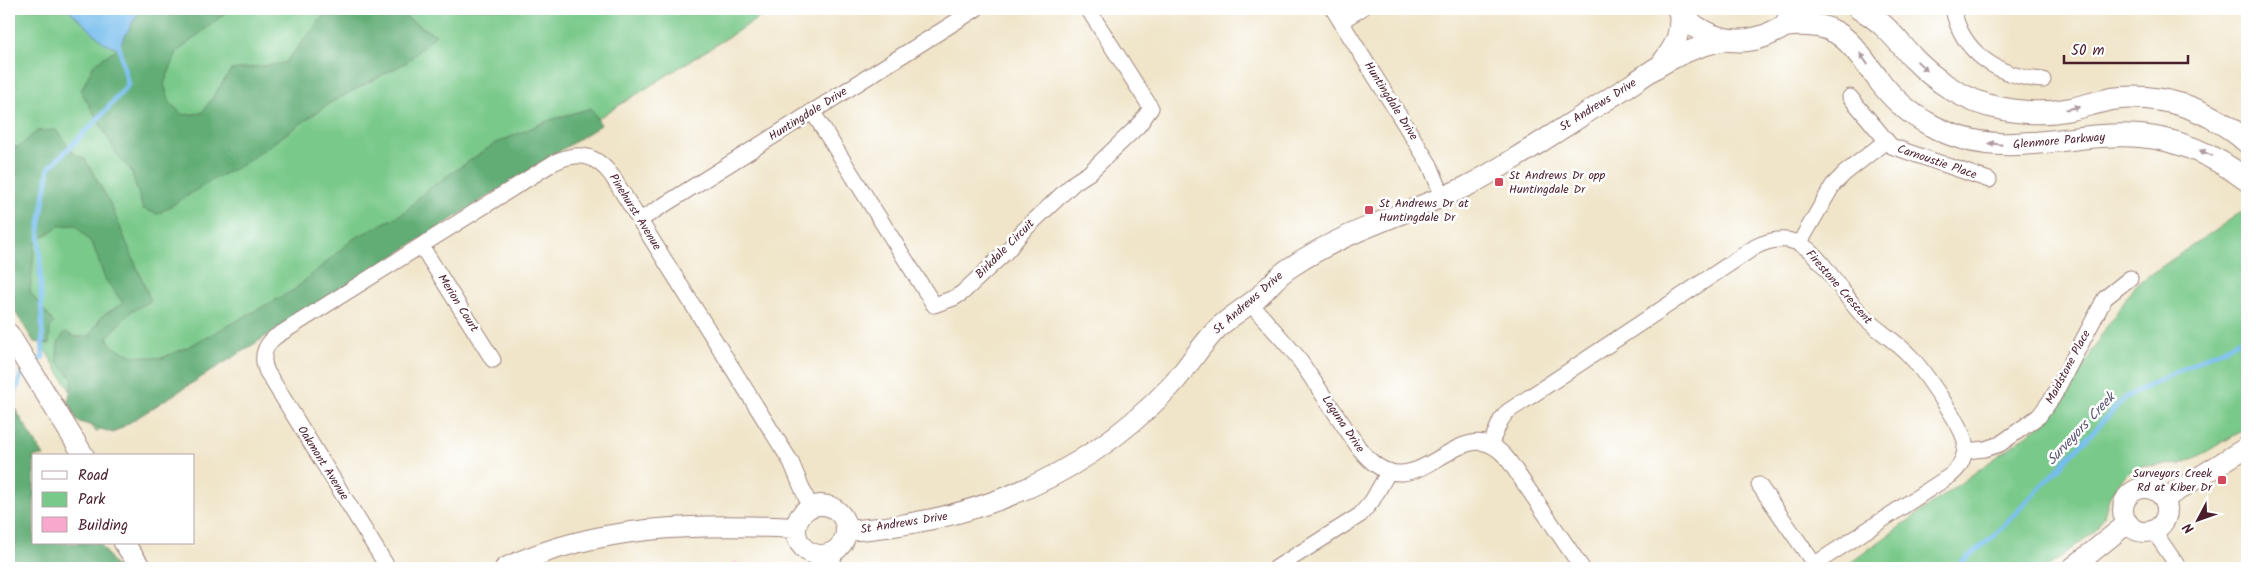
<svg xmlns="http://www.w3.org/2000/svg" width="2256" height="577" font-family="Kalam,sans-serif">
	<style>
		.green { fill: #79c98a; stroke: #62745a }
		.forest { fill: #62ad76; stroke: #566650 }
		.water { fill: #76bded; stroke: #606e8c }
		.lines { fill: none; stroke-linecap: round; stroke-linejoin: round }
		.stream { stroke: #76bded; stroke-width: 5 }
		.building { fill: #f8a8cc }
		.minor-casing { stroke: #9d827a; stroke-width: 17 }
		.tertiary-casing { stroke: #9d827a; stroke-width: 22 }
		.secondary-casing { stroke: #9d827a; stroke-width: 24 }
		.minor { stroke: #fff; stroke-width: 15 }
		.tertiary { stroke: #fff; stroke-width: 20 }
		.secondary { stroke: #fff; stroke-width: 22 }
		.oneway { fill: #ae9aa0 }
		.poi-dot { fill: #d1495b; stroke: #fff; stroke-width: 2 }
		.labels { text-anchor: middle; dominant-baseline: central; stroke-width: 5; stroke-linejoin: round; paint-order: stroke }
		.street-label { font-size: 12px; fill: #4a1f2b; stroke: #fff }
		.poi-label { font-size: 12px; fill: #4a1f2b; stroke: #fff; text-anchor: start }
		.water-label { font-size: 14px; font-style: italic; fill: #59566f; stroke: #fff }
	</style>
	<rect width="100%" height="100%" fill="#fff"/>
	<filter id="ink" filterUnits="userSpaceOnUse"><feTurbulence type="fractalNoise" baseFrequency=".02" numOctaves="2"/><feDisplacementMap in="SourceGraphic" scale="10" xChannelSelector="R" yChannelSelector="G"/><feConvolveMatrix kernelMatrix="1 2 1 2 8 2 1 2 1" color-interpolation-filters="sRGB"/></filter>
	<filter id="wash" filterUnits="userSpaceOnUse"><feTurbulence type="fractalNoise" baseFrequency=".0096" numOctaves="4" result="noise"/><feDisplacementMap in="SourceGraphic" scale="20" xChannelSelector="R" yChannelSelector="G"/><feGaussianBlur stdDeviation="1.12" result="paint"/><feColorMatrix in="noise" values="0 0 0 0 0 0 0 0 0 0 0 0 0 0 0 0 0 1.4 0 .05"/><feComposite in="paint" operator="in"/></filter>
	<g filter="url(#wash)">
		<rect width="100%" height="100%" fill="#f0e5c9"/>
		<path class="green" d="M9 9H773L96 432 9 292Z
			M2247 208V428L2199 456 2181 464 2144 466 2128 473 2117 485 2109 498 2104 516 2094 532 2046 568H1843L2045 422 2062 404 2102 334 2135 285Z"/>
		<path class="forest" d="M140 9H224L225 13 177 52 164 84 170 103 183 115 202 113 231 70 285 63 326 13 335 9H392L436 35 407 62 330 103 242 165 214 179 158 214 143 209 131 170 120 159 81 91 94 64 118 48Z
			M591 108 601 125 113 433 77 421 68 402 73 379 57 361 58 343 65 332 75 337 90 336 101 317 123 303 105 279 93 245 76 225 59 226 35 243 30 292 54 323 50 327 49 344 34 342 9 302V150L20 146 37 131 56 130 72 152 85 159 110 203 151 301 130 312 107 338 113 347 134 356 162 358 188 347 294 290 353 239 405 212 424 192 494 144 550 120Z
			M9 399 44 456H34V543H100L116 568H9Z"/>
		<path class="water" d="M68 9H140L118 48 104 43Z"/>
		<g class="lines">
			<path class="stream" d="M33 364 43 357 39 230 49 168 97 120 128 85 118 42
				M9 413 22 372 26 369
				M1954 568 1993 537 2126 397 2247 337"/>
		</g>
		<g id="blocks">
			<path class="building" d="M736 561 741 568H726Z"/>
		</g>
	</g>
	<g filter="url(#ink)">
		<use href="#blocks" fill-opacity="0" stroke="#9d827a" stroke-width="1"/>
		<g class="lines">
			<defs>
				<path id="minor" d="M1333 9 1430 165 1443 197
					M1953 9C1962 54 2000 77 2043 80
					M1341 21 1361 9
					M1850 97 1891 146 1989 180
					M812 111 934 305 954 298 962 293 1008 250 1022 232 1075 182 1089 173 1139 125 1151 108 1088 9
					M640 220 976 9
					M1799 244 1833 185 1845 173 1886 141
					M422 247 493 360
					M1251 304 1296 355 1359 448C1417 524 1460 397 1509 461L1582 568
					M1490 445 1501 420 1507 412 1755 247C1771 239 1789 236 1805 247 1823 259 1845 297 1861 314 1876 330 1895 340 1910 356 1923 370 1962 425 1965 442 1966 455 1961 467 1951 475L1809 568
					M1965 451 1985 449 2000 444 2039 416 2053 397 2105 298 2130 278
					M1759 485 1815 565
					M2153 530 2179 568
					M831 553 835 568
					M388 568 267 372C261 359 263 347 275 337L553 163C577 151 595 153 612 176L791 462 810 507
					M1276 568 1360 515 1372 501 1389 471"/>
				<path id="tertiary" d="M1663 61C1677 44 1681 32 1679 10
					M9 334 84 456
					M2123 510a22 22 0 1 1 44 0a22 22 0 1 1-44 0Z
					M2164 499 2247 447
					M796 530a25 25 0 1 1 50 0a25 25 0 1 1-50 0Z
					M846 531C971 523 1082 479 1170 387 1187 369 1199 347 1217 329 1229 317 1244 309 1257 298 1269 288 1277 275 1291 267 1344 231 1407 214 1465 187 1488 176 1510 161 1533 147 1567 125 1601 104 1635 82 1664 61 1691 47 1726 40
					M124 543 141 568
					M505 568C597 525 696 523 795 528
					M2072 568 2128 523"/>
				<path id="secondary" d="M1678 9C1698 37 1734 48 1767 35 1772 32 1780 30 1784 26 1788 22 1791 14 1793 9
					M1860 9C1882 20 1896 39 1912 57 1935 81 1966 102 1999 108 2022 113 2047 114 2071 109 2084 106 2098 102 2111 99 2161 92 2210 109 2247 142
					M1784 26C1839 19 1848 40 1878 79 1892 98 1908 113 1929 124 2000 165 2066 130 2140 136 2181 139 2215 156 2247 180"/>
			</defs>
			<use href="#minor" class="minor-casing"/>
			<use href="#tertiary" class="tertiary-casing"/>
			<use href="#secondary" class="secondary-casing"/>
			<use href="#minor" class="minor"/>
			<use href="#tertiary" class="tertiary"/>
			<use href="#secondary" class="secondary"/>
		</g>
		<defs><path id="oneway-solid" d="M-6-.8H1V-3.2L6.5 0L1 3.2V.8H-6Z" transform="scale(1.25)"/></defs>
		<g class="oneway">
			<use href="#oneway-solid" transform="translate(1864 59) rotate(-125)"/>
			<use href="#oneway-solid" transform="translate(1922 66) rotate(43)"/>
			<use href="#oneway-solid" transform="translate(2073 108) rotate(-11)"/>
			<use href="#oneway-solid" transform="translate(1995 144) rotate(-174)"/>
			<use href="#oneway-solid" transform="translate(2206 153) rotate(-156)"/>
		</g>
	</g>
	<g class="poi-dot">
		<rect x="1494" y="177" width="10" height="10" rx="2.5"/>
		<rect x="1364" y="205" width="10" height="10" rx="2.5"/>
		<rect x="2217" y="475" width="10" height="10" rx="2.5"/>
	</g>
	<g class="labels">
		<g class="street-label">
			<text transform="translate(1391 101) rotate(58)">Huntingdale Drive</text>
			<text transform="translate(1598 105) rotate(-32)">St Andrews Drive</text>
			<text transform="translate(808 114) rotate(-32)">Huntingdale Drive</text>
			<text transform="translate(2059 141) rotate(-5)">Glenmore Parkway</text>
			<text transform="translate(1937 162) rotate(19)">Carnoustie Place</text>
			<text transform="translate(635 212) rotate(58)">Pinehurst Avenue</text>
			<text transform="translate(1005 249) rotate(-45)">Birkdale Circuit</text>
			<text transform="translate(1839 287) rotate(49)">Firestone Crescent</text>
			<text transform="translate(458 303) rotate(58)">Merion Court</text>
			<text transform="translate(1248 303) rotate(-41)">St Andrews Drive</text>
			<text transform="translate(2068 367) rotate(-62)">Maidstone Place</text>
			<text transform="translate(1343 424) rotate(56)">Laguna Drive</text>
			<text transform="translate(323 463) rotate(58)">Oakmont Avenue</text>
			<text transform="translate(904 523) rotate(-9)">St Andrews Drive</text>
		</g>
		<g class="poi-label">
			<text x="1509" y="175">St Andrews Dr opp<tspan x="1509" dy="14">Huntingdale Dr</tspan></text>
			<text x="1379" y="203">St Andrews Dr at<tspan x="1379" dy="14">Huntingdale Dr</tspan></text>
			<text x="2212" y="473" text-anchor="end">Surveyors Creek<tspan x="2212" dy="14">Rd at Kiber Dr</tspan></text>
		</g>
		<g class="water-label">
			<text transform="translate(2081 429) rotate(-47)">Surveyors Creek</text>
		</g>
	</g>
	<rect width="2256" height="577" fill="none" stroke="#fff" stroke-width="30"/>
	<rect x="32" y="454" width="162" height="90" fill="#ffffff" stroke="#b7a5aa"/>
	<rect x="42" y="471" width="25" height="8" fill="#ffffff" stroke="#b7a5aa"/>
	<text x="78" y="480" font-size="15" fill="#4a1f2b">Road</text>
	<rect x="42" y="492" width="25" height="15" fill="#79c98a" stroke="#b7a5aa"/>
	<text x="78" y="504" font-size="15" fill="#4a1f2b">Park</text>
	<rect x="42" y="517" width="25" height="15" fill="#f8a8cc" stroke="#b7a5aa"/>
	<text x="78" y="530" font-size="15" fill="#4a1f2b">Building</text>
	<g transform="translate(2198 520) rotate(229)" stroke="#ffffff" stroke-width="4" paint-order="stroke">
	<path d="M0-4L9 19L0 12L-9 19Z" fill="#4a1f2b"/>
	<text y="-8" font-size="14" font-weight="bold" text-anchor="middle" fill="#4a1f2b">N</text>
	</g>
	<path d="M2064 55v8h124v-8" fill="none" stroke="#4a1f2b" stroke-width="2.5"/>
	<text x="2071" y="55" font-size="15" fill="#4a1f2b" stroke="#ffffff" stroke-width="4" paint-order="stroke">50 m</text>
</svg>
